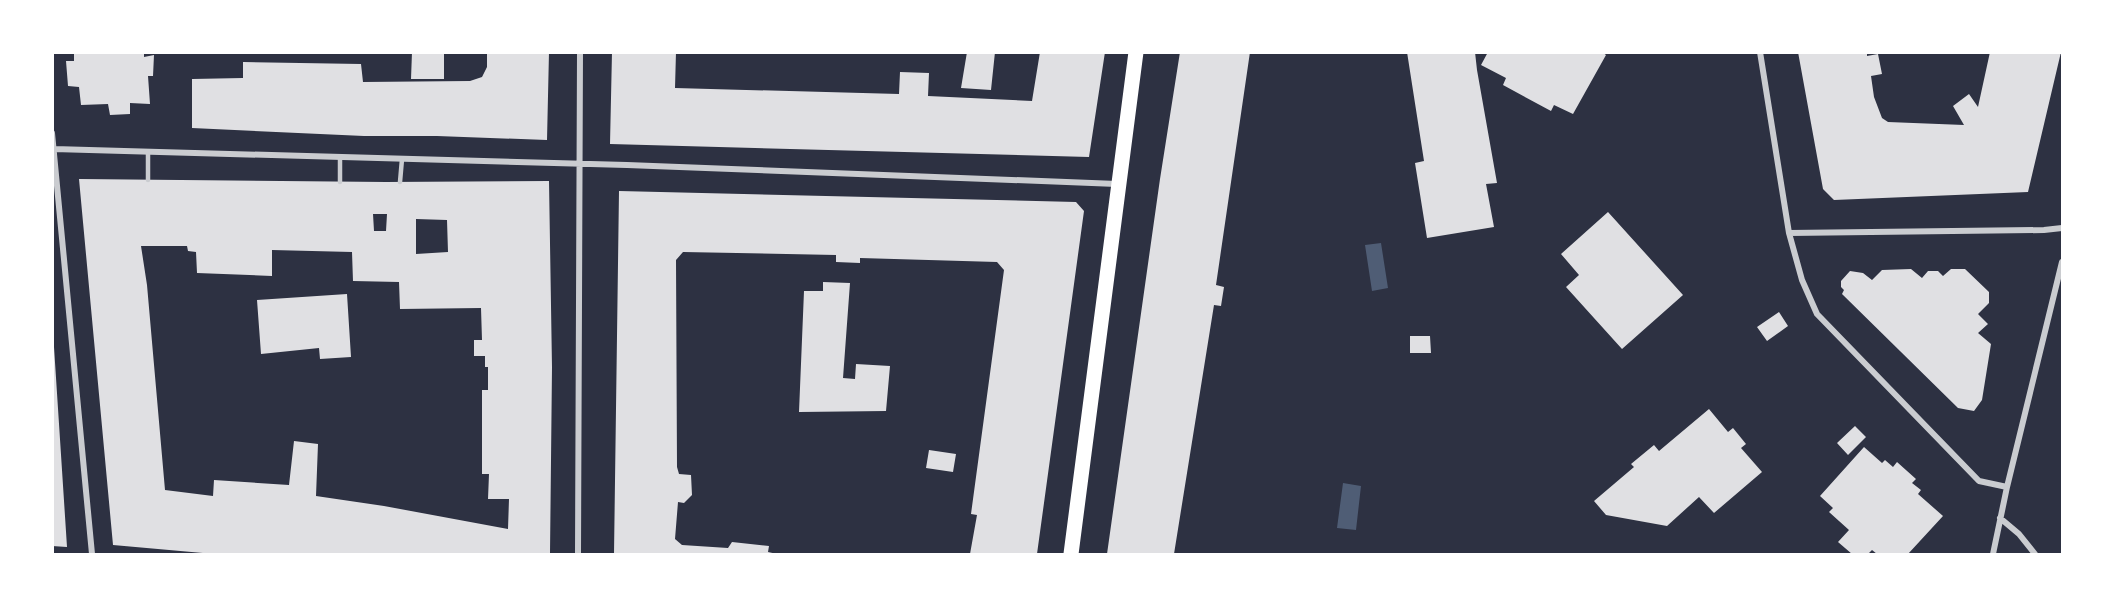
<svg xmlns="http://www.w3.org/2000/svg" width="2115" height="607" font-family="'Work Sans',sans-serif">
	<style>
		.water { fill: #4f5d75 }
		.building { fill: #e0e0e3; fill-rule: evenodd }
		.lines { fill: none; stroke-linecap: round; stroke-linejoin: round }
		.service { stroke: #caccd0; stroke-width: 4.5 }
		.minor { stroke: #caccd0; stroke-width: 6 }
		.primary { stroke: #fff; stroke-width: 15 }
	</style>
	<rect width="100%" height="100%" fill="#2d3142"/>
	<path class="water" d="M1381 243 1388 288 1372 291 1365 245Z
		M1343 483 1361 486 1356 530 1337 528Z"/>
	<path class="building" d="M74 52H144V57L154 55 153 76H148L150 104 130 103V114L110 115 108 104 81 105 79 87 68 86 66 61H74Z
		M412 52H444V79H411Z
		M487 52H549L547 140 437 136H364L192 128V79L243 78V62L361 64 363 82 470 81 482 77 487 67Z
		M612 52H676L675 88 899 94 900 72 929 73 928 96 1032 101 1040 52H1105L1089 157 610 144Z
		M967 52H995L991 90 961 88Z
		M1180 52H1250L1216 285 1224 287 1221 306 1214 305 1174 554H1107L1160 179Z
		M1407 52H1475L1477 70 1497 183 1486 184 1494 227 1427 238 1415 163 1424 161Z
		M1488 52H1602L1606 55 1573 114 1554 105 1551 111 1503 85 1506 78 1481 65Z
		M1798 52H1867V56L1878 54 1882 74 1871 76 1874 97 1882 118 1888 122 1964 125 1953 106 1969 94 1978 107 1990 52H2061L2028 192 1834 200 1823 189Z
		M79 179 386 182 549 181 552 367 550 554H214L113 545ZM373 214H387L386 231H374ZM416 219 447 220 448 252 416 254ZM141 246H187L188 251 196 252 197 273 272 276V250L352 252 353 281 399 282 400 309 481 308 482 340H474V356H485V367H488V390H482V474H489L488 499H509L508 529 384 506 316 496 318 444 294 441 289 485 214 480 213 496 165 490 147 285Z
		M619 191 1076 202 1084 211 1037 554H970L977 515 971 514 1004 270 997 262 860 258V263L836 262V255L683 252 676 260 677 467 679 474 691 475 692 495 684 503 678 502 675 539 682 545 728 548 732 542 769 546 768 552 777 554H614Z
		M1608 212 1683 295 1622 349 1566 287 1579 275 1561 254Z
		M1911 269 1922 278 1928 271H1938L1943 276 1951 269H1965L1989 292V303L1978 314 1988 324 1978 333 1991 344 1982 400 1974 411 1958 408 1842 294 1844 290 1841 287V281L1850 271 1863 273 1872 280 1882 270Z
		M823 282 850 283 843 378 855 379 856 364 890 366 886 411 799 412 804 291H823Z
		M347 294 351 357 320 359 319 348 261 354 257 300Z
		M1779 312 1788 326 1767 341 1757 327Z
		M1410 336H1430L1431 353H1410Z
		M52 347H54L67 547 52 546Z
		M1709 409 1728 432 1733 428 1746 444 1741 448 1762 472 1714 513 1699 497 1667 526 1606 515 1594 501 1634 467 1631 464 1654 445 1659 451Z
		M1855 426 1866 437 1848 455 1837 443Z
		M1864 447 1882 463 1885 460 1893 467 1897 462 1916 479 1912 483 1921 490 1918 494 1943 516 1908 554H1877L1872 550 1868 554H1852L1838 542 1849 530 1829 512 1833 508 1820 496Z
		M929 450 956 454 953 472 926 468Z"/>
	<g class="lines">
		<path class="service" d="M148 180V152
			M340 182V157
			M400 182 402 159"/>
		<path class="minor" d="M1760 52 1789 233 1802 280 1817 314 1979 481 2007 487
			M52 133 92 554
			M54 149 627 165 1117 184
			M1789 233 2044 230 2062 228
			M2000 518 2019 534 2035 554
			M578 554 580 52
			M1993 554 2007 487 2062 262"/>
		<path class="primary" d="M1071 554 1136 52"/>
	</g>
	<rect width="2115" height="607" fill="none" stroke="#ffffff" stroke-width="108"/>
</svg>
